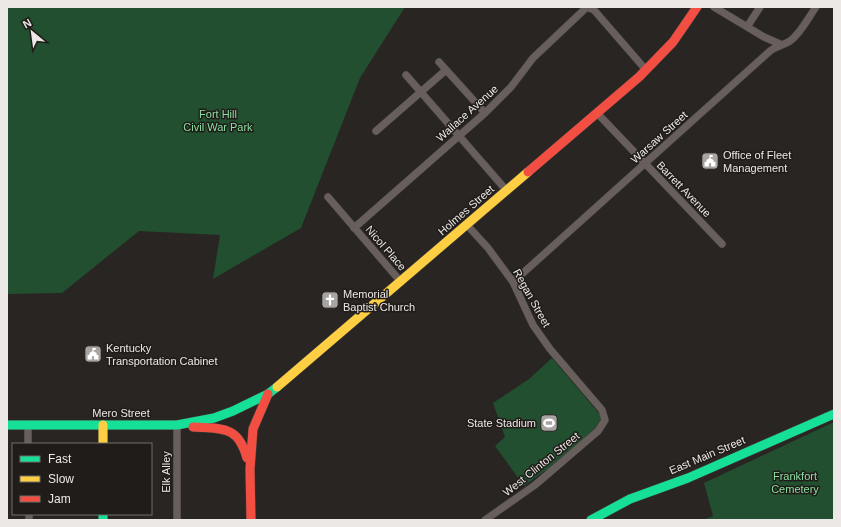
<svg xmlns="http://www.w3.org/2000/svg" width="841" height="527" font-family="Arial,sans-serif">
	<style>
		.green { fill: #224f2f }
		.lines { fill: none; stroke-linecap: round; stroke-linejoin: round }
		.street-casing { stroke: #42403f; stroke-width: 8 }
		.fast-casing { stroke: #42403f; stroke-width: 10 }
		.slow-casing { stroke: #42403f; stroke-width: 10 }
		.jam-casing { stroke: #42403f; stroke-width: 10 }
		.street { stroke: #685f5d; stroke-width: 7 }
		.fast { stroke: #16e098; stroke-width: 9 }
		.slow { stroke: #ffcf43; stroke-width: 9 }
		.jam { stroke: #f24e42; stroke-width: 9 }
		.labels { text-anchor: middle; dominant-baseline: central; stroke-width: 3; stroke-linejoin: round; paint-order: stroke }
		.street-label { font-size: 11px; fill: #ebe8e6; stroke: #201c19 }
		.park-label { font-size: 11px; fill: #8bdfa1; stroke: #201c19 }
		.poi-label { font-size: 11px; fill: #ebe8e6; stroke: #201c19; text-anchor: start }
	</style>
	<rect width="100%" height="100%" fill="#282523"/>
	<path class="green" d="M7 7H405L360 78 301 228 213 279 220 235 139 231 62 293 7 294Z
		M552 358 602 417C587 445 549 467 524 486L495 446 505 437 493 403 529 379Z
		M834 422V520H703L713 516 704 483Z"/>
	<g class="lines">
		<defs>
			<path id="street" d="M587 7 594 10 646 70
				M714 7 764 37 780 44
				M747 27 760 7
				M439 62 485 113
				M406 75 507 191
				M597 113 722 244
				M376 131 446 70
				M328 197 401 282
				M467 225 488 248 513 282 533 325 550 349 602 410 605 420 598 431 535 485 485 520
				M354 228 485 113 511 87 533 58 587 7
				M513 282 770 51C777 46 784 45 790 41 801 33 808 18 816 7
				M28 426V444
				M29 514V520
				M177 520V425"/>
			<path id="fast" d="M7 425H177L214 418 233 411 268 394 277 387
				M103 514V520
				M591 520 630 499 688 478 834 414"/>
			<path id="slow" d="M277 387 528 172
				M103 425V444"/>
			<path id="jam" d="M528 172 639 77 673 42 697 7
				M193 427C222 429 238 425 247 458
				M251 520 250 469 253 429 268 394"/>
		</defs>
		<use href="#street" class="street-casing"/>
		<use href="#fast" class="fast-casing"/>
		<use href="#slow" class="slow-casing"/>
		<use href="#jam" class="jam-casing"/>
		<use href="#street" class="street"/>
		<use href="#fast" class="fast"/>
		<use href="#slow" class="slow"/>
		<use href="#jam" class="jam"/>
	</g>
	<defs>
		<symbol id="civic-square" viewBox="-11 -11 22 22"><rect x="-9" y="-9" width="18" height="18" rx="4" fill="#a7a4a2" stroke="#201c19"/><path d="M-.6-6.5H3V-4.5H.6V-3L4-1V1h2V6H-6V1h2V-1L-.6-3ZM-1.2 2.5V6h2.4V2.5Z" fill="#fff"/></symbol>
		<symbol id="church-square" viewBox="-11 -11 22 22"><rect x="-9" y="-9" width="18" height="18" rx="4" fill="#a7a4a2" stroke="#201c19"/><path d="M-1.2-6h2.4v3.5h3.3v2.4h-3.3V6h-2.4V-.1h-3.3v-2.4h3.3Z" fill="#fff"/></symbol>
		<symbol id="stadium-square" viewBox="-11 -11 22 22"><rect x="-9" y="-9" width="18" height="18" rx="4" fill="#a7a4a2" stroke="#201c19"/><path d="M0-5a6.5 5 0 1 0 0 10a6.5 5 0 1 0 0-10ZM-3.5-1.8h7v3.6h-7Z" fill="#fff"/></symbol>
	</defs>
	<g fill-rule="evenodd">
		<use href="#civic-square" x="700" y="151" width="20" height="20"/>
		<use href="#church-square" x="320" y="290" width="20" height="20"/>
		<use href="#civic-square" x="83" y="344" width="20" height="20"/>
		<use href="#stadium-square" x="539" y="413" width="20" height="20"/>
	</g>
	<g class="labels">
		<g class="street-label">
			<text transform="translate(467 113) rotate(-42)">Wallace Avenue</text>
			<text transform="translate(659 137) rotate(-42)">Warsaw Street</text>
			<text transform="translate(684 189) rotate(46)">Barrett Avenue</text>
			<text transform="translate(466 210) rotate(-41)">Holmes Street</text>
			<text transform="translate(386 248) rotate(49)">Nicol Place</text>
			<text transform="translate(532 298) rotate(61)">Regan Street</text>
			<text x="121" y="413">Mero Street</text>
			<text transform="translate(707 455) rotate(-23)">East Main Street</text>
			<text transform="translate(541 464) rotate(-39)">West Clinton Street</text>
			<text transform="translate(166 472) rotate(-90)">Elk Alley</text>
		</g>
		<g class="park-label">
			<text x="218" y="114">Fort Hill<tspan x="218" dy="13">Civil War Park</tspan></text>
			<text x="795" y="476">Frankfort<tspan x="795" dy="13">Cemetery</tspan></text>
		</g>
		<g class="poi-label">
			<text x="723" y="155">Office of Fleet<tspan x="723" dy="13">Management</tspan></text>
			<text x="343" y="294">Memorial<tspan x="343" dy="13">Baptist Church</tspan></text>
			<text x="106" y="348">Kentucky<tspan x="106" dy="13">Transportation Cabinet</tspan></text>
			<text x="536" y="423" text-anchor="end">State Stadium</text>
		</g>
	</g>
	<rect width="841" height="527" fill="none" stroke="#ebe8e6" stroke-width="16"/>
	<rect x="12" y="443" width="140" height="72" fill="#201c19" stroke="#716e6b"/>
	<rect x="20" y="456" width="20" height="6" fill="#16e098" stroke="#716e6b"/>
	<text x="48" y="463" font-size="12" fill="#ebe8e6">Fast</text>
	<rect x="20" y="476" width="20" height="6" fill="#ffcf43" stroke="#716e6b"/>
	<text x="48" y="483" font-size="12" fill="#ebe8e6">Slow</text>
	<rect x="20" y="496" width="20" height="6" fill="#f24e42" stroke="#716e6b"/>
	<text x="48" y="503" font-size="12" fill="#ebe8e6">Jam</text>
	<g transform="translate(32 32) rotate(331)" stroke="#201c19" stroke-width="3" paint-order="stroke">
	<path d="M0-3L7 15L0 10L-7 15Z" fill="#ebe8e6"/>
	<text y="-6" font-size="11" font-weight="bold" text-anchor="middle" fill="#ebe8e6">N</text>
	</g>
</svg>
